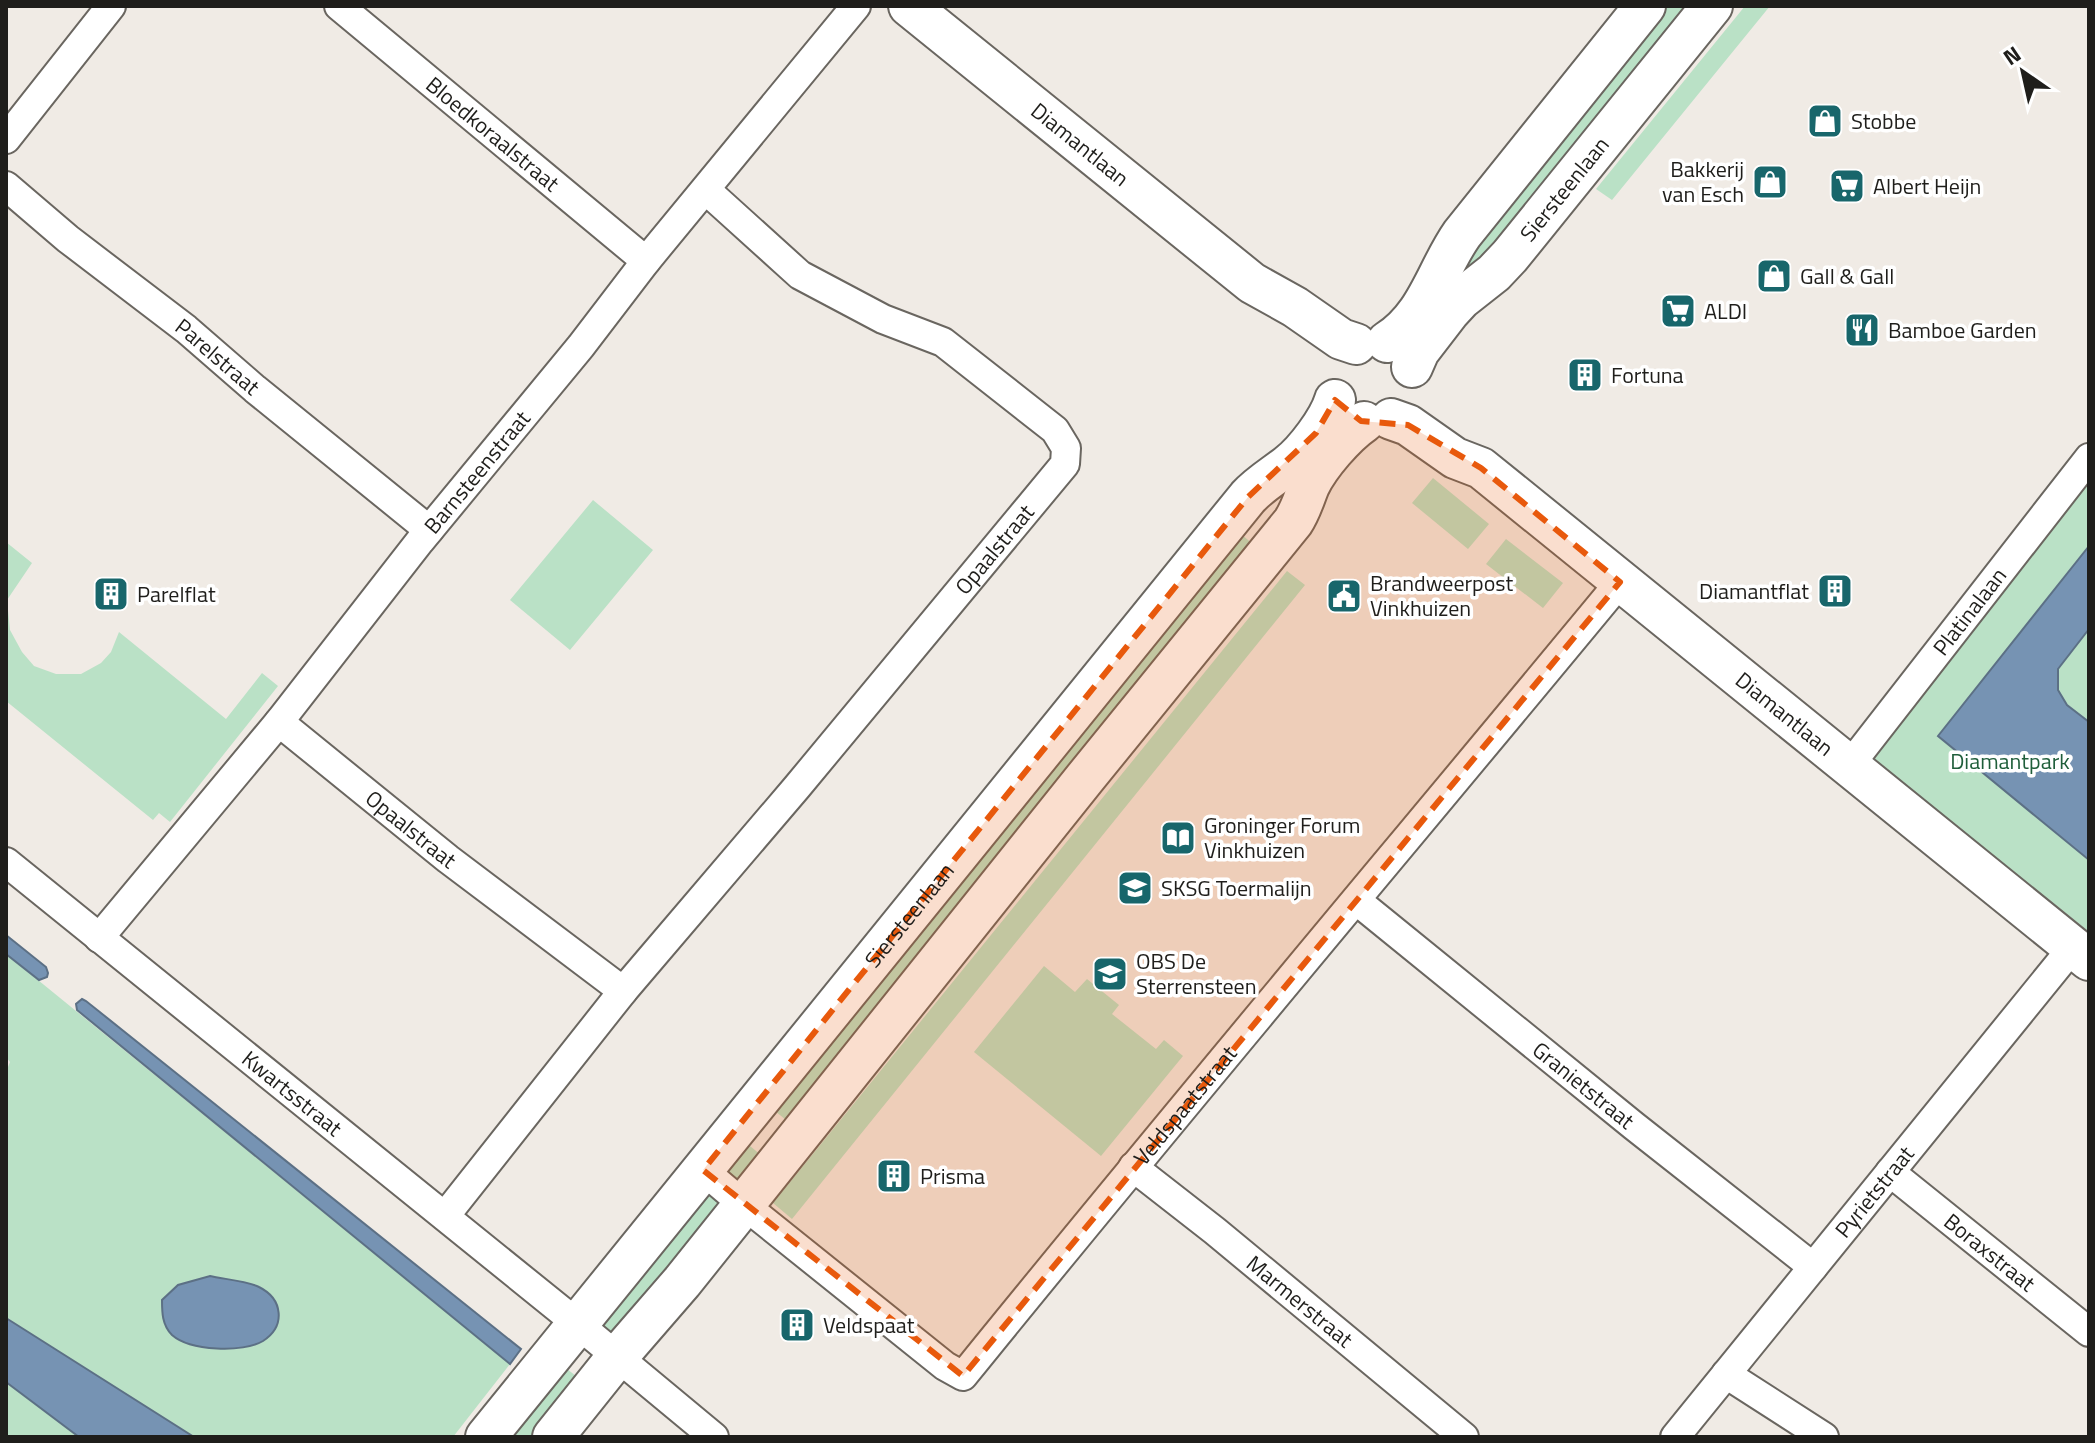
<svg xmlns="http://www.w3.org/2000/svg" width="2095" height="1443" font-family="'Titillium Web',sans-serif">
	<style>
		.green { fill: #bae1c6 }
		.water { fill: #7693b3; stroke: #5c7085; stroke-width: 2 }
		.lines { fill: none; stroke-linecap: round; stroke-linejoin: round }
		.street-casing { stroke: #6a6660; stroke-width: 32 }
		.secondary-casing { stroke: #6a6660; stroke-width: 44 }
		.street { stroke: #fff; stroke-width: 28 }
		.secondary { stroke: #fff; stroke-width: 40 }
		.marked { fill: #e8590c; fill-opacity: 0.2; stroke: #e8590c; stroke-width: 6; stroke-dasharray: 16 10; stroke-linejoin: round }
		.labels { text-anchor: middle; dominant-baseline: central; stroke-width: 7; stroke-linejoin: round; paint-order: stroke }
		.poi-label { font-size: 22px; fill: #1f1e1b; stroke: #fff; text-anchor: start }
		.street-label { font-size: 22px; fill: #1f1e1b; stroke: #fff }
		.park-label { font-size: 22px; fill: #1f5e3a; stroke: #fff }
	</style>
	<rect width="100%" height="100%" fill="#f0ebe5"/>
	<path class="green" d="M1657 6H1702L1497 260 1445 285Z
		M1745 6H1770L1612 200 1596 189Z
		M2089 475V932L1863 751Z
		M1433 478 1489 524 1468 549 1412 503Z
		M593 500 653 550 570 650 510 600Z
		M1241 534 1261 551 795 1127 766 1104Z
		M1506 539 1563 583 1543 608 1486 564Z
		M6 542 32 563 7 600 10 630 22 652 34 666 56 674H81L101 663 111 652 119 632 226 719 262 673 278 686 170 822 159 813 153 820 6 701Z
		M1287 571 1305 585 792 1219 773 1203Z
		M6 954 510 1364 453 1437H194L6 1318V1072L10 1062 6 1057Z
		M1044 966 1075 992 1087 979 1119 1005 1112 1014 1156 1049 1164 1040 1183 1056 1101 1156 974 1052Z
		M739 1137 767 1160 737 1182 725 1171Z
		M703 1191 714 1195 723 1206 613 1336 603 1328 599 1318Z
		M557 1361 586 1384 544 1437H496Z
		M6 1382 79 1437H6Z"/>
	<path class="water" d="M2089 546V629L2058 669V690L2067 705 2089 722V860L1938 736Z
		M6 935 46 967 48 973 47 977 39 980 6 954Z
		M82 999 86 1001 521 1349 510 1364 77 1010 76 1004Z
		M210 1276C222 1279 248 1281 259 1287 283 1299 286 1326 263 1341 243 1353 190 1351 172 1335 162 1325 162 1312 162 1300L178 1285Z
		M6 1318 194 1437H79L6 1382Z"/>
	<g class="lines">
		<defs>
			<g id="street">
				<path id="s1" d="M339 6 646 261"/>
				<path d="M6 139 111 6"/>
				<path id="s2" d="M6 186 68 239 186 329 255 389 429 530"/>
				<path id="s3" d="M279 722 448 859 623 991"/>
				<path id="s4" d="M1849 766 2089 458"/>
				<path id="s5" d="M6 862 579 1325 714 1437"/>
				<path id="s6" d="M1357 901 1634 1126 1813 1267"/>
				<path id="s7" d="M99 938 279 722 420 541 581 346 646 261 856 6"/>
				<path id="s8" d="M1133 1167 1215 1231 1464 1437"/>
				<path id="s9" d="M703 1170 743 1204 945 1366 963 1376C1179 1109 1401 847 1620 582"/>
				<path id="s10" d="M1890 1172 2089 1332"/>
				<path id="s11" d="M445 1216 623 991 797 787 1065 464 1066 448 1055 430 943 342 883 319 800 275 706 190"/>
				<path d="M1726 1374 1824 1437"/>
				<path id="s12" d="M1675 1437 2073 947"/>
			</g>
			<g id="secondary">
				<path id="s13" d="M909 6 1252 283 1295 307 1341 339 1356 344"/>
				<path d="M1387 342C1428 316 1436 271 1462 234L1645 6"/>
				<path id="s14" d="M1412 367 1419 351 1449 312 1461 299 1494 273 1510 256 1712 6"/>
				<path id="s15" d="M1391 419 1408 425 1455 458 1481 468 2089 960"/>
				<path id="s16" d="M486 1437 1248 497C1260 484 1274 476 1288 465 1305 452 1329 420 1335 400"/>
				<path d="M553 1437 617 1357 682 1282 1085 778 1293 522C1301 510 1304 498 1309 486 1319 465 1345 435 1364 422"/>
			</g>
		</defs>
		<use href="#street" class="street-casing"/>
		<use href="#secondary" class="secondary-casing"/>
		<use href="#street" class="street"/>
		<use href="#secondary" class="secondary"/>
	</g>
	<path class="marked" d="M1335 400 1361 421 1408 425 1481 468 1620 582 963 1376 703 1170 1248 497 1316 433Z"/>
	<defs>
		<symbol id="shop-square" viewBox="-11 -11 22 22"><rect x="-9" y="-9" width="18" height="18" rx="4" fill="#18666b" stroke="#fff"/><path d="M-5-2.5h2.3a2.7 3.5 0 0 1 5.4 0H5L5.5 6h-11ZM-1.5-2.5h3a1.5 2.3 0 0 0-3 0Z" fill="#fff"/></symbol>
		<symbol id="supermarket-square" viewBox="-11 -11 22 22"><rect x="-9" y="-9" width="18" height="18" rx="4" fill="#18666b" stroke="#fff"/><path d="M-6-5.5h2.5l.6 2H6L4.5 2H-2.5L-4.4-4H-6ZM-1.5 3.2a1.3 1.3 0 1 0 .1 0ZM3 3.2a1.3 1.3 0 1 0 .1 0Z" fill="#fff"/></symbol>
		<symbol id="restaurant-square" viewBox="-11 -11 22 22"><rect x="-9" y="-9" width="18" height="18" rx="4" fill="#18666b" stroke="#fff"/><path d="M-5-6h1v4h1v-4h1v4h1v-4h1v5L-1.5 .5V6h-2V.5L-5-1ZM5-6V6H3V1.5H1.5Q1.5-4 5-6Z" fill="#fff"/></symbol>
		<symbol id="building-square" viewBox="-11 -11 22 22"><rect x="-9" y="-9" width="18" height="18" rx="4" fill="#18666b" stroke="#fff"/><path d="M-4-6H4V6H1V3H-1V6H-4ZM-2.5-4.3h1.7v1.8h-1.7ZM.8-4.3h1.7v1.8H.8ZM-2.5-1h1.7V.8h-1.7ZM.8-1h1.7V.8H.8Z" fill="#fff"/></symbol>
		<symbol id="civic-square" viewBox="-11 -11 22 22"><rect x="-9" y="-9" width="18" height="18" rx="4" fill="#18666b" stroke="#fff"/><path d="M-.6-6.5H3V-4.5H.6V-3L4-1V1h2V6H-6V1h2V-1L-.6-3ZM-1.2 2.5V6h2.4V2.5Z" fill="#fff"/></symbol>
		<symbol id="library-square" viewBox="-11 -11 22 22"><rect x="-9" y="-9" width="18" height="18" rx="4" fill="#18666b" stroke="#fff"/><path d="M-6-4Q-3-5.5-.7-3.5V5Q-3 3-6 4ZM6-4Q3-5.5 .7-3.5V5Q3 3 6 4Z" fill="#fff"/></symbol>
		<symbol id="school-square" viewBox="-11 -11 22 22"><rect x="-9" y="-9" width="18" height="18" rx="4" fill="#18666b" stroke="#fff"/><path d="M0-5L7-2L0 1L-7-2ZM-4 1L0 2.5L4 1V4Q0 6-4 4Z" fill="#fff"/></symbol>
	</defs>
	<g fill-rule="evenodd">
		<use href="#shop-square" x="1805" y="101" width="40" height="40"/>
		<use href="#shop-square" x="1750" y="162" width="40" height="40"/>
		<use href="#supermarket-square" x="1827" y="166" width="40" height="40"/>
		<use href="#shop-square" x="1754" y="256" width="40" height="40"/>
		<use href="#supermarket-square" x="1658" y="291" width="40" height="40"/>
		<use href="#restaurant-square" x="1842" y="310" width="40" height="40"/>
		<use href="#building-square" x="1565" y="355" width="40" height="40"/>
		<use href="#building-square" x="1815" y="571" width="40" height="40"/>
		<use href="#building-square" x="91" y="574" width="40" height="40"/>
		<use href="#civic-square" x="1324" y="576" width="40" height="40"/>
		<use href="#library-square" x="1158" y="818" width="40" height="40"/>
		<use href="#school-square" x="1115" y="868" width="40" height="40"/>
		<use href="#school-square" x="1090" y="954" width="40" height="40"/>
		<use href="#building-square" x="874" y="1156" width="40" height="40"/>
		<use href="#building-square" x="777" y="1305" width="40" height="40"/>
	</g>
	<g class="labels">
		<g class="poi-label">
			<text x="1851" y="121">Stobbe</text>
			<text x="1744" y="169" text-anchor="end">Bakkerij<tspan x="1744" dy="25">van Esch</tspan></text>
			<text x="1873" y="186">Albert Heijn</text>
			<text x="1800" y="276">Gall &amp; Gall</text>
			<text x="1704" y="311">ALDI</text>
			<text x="1888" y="330">Bamboe Garden</text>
			<text x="1611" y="375">Fortuna</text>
			<text x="1370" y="583">Brandweerpost<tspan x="1370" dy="25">Vinkhuizen</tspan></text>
			<text x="1809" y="591" text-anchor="end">Diamantflat</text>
			<text x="137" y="594">Parelflat</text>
			<text x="1204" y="825">Groninger Forum<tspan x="1204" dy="25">Vinkhuizen</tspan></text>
			<text x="1161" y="888">SKSG Toermalijn</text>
			<text x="1136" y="961">OBS De<tspan x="1136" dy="25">Sterrensteen</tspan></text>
			<text x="920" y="1176">Prisma</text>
			<text x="823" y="1325">Veldspaat</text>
		</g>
		<g class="street-label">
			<text stroke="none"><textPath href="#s1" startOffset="200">Bloedkoraalstraat</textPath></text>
			<text stroke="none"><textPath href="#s13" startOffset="220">Diamantlaan</textPath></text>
			<text stroke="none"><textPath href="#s14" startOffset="236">Siersteenlaan</textPath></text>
			<text stroke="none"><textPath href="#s2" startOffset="272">Parelstraat</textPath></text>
			<text stroke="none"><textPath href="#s7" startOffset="600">Barnsteenstraat</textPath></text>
			<text stroke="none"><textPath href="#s11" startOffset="864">Opaalstraat</textPath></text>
			<text stroke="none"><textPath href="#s4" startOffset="196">Platinalaan</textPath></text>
			<text stroke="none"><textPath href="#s15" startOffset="494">Diamantlaan</textPath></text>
			<text stroke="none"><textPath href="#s3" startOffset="170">Opaalstraat</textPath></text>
			<text stroke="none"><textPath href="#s16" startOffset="672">Siersteenlaan</textPath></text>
			<text stroke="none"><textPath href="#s6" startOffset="292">Granietstraat</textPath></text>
			<text stroke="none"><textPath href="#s5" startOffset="368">Kwartsstraat</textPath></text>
			<text stroke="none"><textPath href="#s9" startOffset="682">Veldspaatstraat</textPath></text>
			<text stroke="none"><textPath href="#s12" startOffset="316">Pyrietstraat</textPath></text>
			<text stroke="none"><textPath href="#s10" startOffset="128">Boraxstraat</textPath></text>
			<text stroke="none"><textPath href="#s8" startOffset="214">Marmerstraat</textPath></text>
		</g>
		<g class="park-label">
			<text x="2010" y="761">Diamantpark</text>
		</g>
	</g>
	<rect width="2095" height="1443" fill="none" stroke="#1f1e1b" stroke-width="16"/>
	<g transform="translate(2023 72) rotate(326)" stroke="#ffffff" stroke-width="6" paint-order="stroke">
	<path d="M0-6L14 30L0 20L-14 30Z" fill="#1f1e1b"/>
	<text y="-12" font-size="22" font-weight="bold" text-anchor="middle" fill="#1f1e1b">N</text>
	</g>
</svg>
